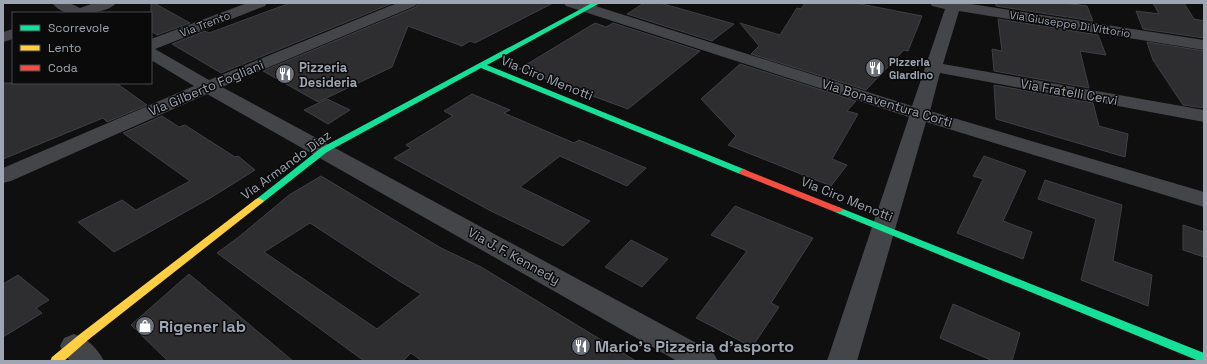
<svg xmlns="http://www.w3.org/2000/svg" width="1207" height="364" font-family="'Space Grotesk',sans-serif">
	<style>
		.building { fill: #2e2e31; stroke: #3e4044; fill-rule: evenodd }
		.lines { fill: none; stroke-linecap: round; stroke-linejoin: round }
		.street { fill: #444549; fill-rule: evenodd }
		.fast { fill: #16e098; fill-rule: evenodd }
		.slow { fill: #ffcf43; fill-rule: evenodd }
		.jam { fill: #f24e42; fill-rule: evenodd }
		.labels { text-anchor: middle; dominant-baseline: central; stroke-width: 3; stroke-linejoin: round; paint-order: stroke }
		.far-street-label { font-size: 11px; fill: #9ea6b3; stroke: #0a0a0b }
		.far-poi-label { font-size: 11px; font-weight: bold; fill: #9ea6b3; stroke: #0a0a0b; text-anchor: start }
		.poi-label { font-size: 13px; font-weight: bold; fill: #9ea6b3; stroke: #0a0a0b; text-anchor: start }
		.street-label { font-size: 13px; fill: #9ea6b3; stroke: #0a0a0b }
		.near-poi-label { font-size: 16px; font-weight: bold; fill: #9ea6b3; stroke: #0a0a0b; text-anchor: start }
	</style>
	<rect width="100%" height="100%" fill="#0f0f10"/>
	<path class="building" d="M151 3H154L190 23 157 35 151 31Z
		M290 3H393L221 73 172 44 205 31 209 33Z
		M418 3H553L475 43 470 41 462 46 408 26 392 67 318 102 263 71 416 7Z
		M644 3H660L734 24 712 41 627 14Z
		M805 3H855L922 16 908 51 904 50 866 90 751 54 759 46 740 23 780 35 797 8 801 9Z
		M996 3H1064L1087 6 1093 21 996 6Z
		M1153 3H1184L1194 19 1204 21V38L1143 29 1136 11 1159 14Z
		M998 19 1098 35 1106 55 1080 51 1089 88 994 71 992 49 1002 51Z
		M595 23 606 27 613 23 700 51 628 109 519 69Z
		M1147 42 1204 51V108L1183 105 1153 60Z
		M740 64 856 101 847 111 858 114 832 159 847 165 831 186 728 145 736 136 701 99Z
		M3 83H116L147 105 107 122 103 118 3 159Z
		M994 85 1093 103 1099 126 1128 134 1125 157 996 119Z
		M472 94 510 110 504 113 574 143 579 140 646 168 627 186 560 156 520 187 590 221 563 246 489 210 394 158 411 148 406 145 453 116 444 111Z
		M327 99 350 110 328 124 304 110Z
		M162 116 179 127 185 125 235 157 238 156 255 170 212 197 114 252 78 222 122 200 136 210 190 181 123 133Z
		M984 156 1026 171 1003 221 1032 232 1023 259 957 233 983 179 973 176Z
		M321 176 441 248 481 267 636 361H422L411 353 403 361H364L217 253 240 236 289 195ZM310 223 399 281 421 294 377 329 264 252Z
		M1045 180 1122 205 1113 261 1152 275 1148 306 1081 280 1096 219 1038 199Z
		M735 206 813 238 771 303 779 307 752 347 696 318 747 251 711 235Z
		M1183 225 1204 232V257L1183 250Z
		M631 240 668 259 642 287 605 267Z
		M189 274 293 361H168L131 325Z
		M18 275 49 300 36 308 42 313 3 337V284Z
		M953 304 1020 333 1012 361H993L940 338Z"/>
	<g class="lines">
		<path class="street" d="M52 3H70L80 8 94 3H116C109 13 79 15 68 13 62 12 55 7 52 3Z
			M247 3H267L265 6 155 49 209 80 397 3H417L415 6 222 87 713 352 718 361H677L207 94 11 181 3 183V168L194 86 151 60V39Z
			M564 3H586L912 106 945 9 932 6 930 3H965L1204 40V50L959 11 943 64 1204 110V122L940 73 930 111 1204 192V207L926 122 857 361H827L909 117 566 6Z
			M13 29V39L3 42V32Z
			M74 334C88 339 97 348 104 361H70L64 354 60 346 64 338Z"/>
		<path class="fast" d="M592 3H600L487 65 746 170 747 172 746 174H740L481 68 327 152 262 203 259 204 254 201 321 148Z
			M838 207 1204 353V361H1199L835 212 833 210 835 208Z"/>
		<path class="slow" d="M259 198 264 201 262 203 88 340 64 361H50L52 357 80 334 256 199Z"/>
		<path class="jam" d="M743 169 841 208 843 210 841 212H835L740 174 739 172Z"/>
	</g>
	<defs>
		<symbol id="restaurant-disc" viewBox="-11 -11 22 22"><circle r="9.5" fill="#6c717a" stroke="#0a0a0b"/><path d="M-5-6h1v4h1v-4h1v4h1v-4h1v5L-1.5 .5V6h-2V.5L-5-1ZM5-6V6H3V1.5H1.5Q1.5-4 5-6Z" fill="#fff"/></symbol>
		<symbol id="shop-disc" viewBox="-11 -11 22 22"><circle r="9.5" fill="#6c717a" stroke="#0a0a0b"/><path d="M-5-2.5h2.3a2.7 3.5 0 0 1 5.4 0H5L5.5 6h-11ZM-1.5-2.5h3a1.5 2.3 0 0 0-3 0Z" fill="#fff"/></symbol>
	</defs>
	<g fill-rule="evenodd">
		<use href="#restaurant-disc" x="864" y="57" width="22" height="22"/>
		<use href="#restaurant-disc" x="274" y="63" width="22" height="22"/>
		<use href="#shop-disc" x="134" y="315" width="22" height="22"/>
		<use href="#restaurant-disc" x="570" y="335" width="22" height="22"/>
	</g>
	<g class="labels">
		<g class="far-street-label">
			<text transform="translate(205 24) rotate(-21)">Via Trento</text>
			<text transform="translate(1070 24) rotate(9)">Via Giuseppe Di Vittorio</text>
		</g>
		<g class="far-poi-label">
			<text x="889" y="62">Pizzeria<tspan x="889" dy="13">Giardino</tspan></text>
		</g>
		<g class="poi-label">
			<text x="299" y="67">Pizzeria<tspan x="299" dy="15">Desideria</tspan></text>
		</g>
		<g class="street-label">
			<text transform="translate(547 78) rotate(22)">Via Ciro Menotti</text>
			<text transform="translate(206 88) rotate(-23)">Via Gilberto Fogliani</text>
			<text transform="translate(1069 92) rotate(10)">Via Fratelli Cervi</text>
			<text transform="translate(887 103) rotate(17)">Via Bonaventura Corti</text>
			<text transform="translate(286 165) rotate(-36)">Via Armando Diaz</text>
			<text transform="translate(847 199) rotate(22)">Via Ciro Menotti</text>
			<text transform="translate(514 256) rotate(29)">Via J. F. Kennedy</text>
		</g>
		<g class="near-poi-label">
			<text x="159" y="326">Rigener lab</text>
			<text x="595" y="346">Mario's Pizzeria d'asporto</text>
		</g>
	</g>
	<rect width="1207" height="364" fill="none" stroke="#9ea6b3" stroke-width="8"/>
	<rect x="12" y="12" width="140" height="72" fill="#0a0a0b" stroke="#45484e"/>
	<rect x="20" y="25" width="20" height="6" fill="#16e098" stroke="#45484e"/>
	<text x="48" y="32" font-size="12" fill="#9ea6b3">Scorrevole</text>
	<rect x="20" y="45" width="20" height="6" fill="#ffcf43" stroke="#45484e"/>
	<text x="48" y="52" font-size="12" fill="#9ea6b3">Lento</text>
	<rect x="20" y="65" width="20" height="6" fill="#f24e42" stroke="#45484e"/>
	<text x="48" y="72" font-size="12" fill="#9ea6b3">Coda</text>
</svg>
